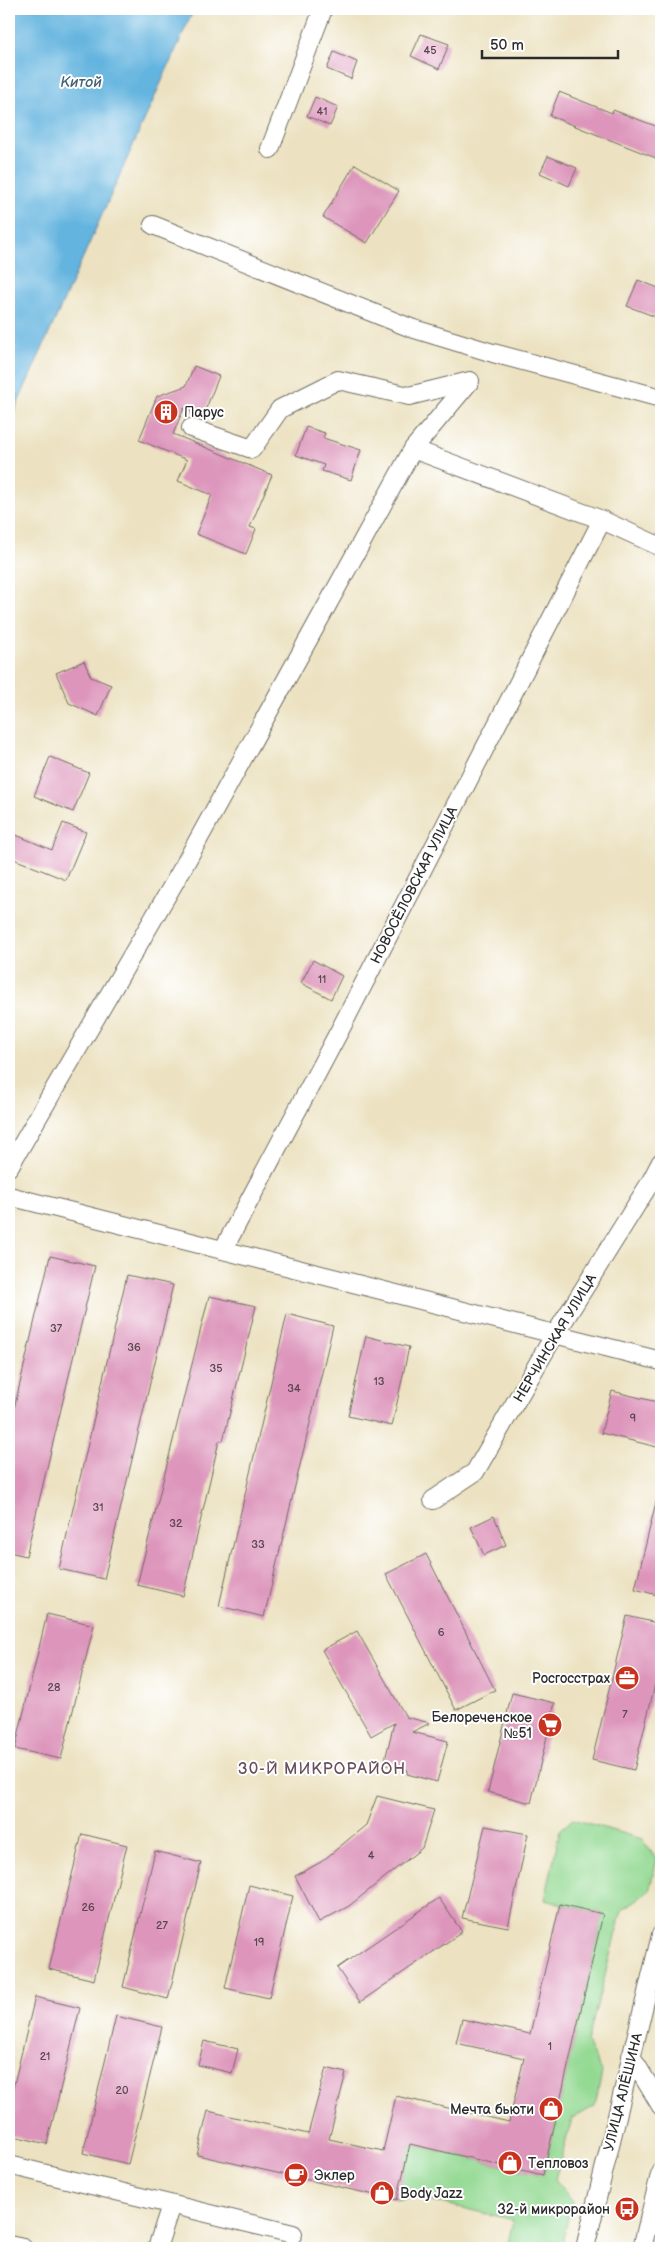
<svg xmlns="http://www.w3.org/2000/svg" width="670" height="2257" font-family="'Balsamiq Sans',sans-serif">
	<style>
		.green { fill: #93d992; stroke: #5f825e }
		.water { fill: #64b4df; stroke: #487085 }
		.building { fill: #dd95bb }
		.lines { fill: none; stroke-linecap: round; stroke-linejoin: round }
		.minor-casing { stroke: #6f6b60; stroke-width: 20 }
		.minor { stroke: #fff; stroke-width: 18 }
		.labels { text-anchor: middle; dominant-baseline: central; stroke-width: 4; stroke-linejoin: round; paint-order: stroke }
		.number-label { font-size: 11px; fill: #58464f }
		.poi-label { font-size: 14px; fill: #2b2b2b; stroke: #fff; text-anchor: start }
		.street-label { font-size: 14px; fill: #2b2b2b; stroke: #fff }
		.water-label { font-size: 15px; font-style: italic; fill: #426273; stroke: #fff }
		.quarter-label { font-size: 16px; letter-spacing: 1px; fill: #69505d; stroke: #fff }
	</style>
	<rect width="100%" height="100%" fill="#fff"/>
	<filter id="ink" filterUnits="userSpaceOnUse"><feTurbulence type="fractalNoise" baseFrequency=".02" numOctaves="2"/><feDisplacementMap in="SourceGraphic" scale="10" xChannelSelector="R" yChannelSelector="G"/><feConvolveMatrix kernelMatrix="1 2 1 2 8 2 1 2 1" color-interpolation-filters="sRGB"/></filter>
	<filter id="wash" filterUnits="userSpaceOnUse"><feTurbulence type="fractalNoise" baseFrequency=".0096" numOctaves="4" result="noise"/><feDisplacementMap in="SourceGraphic" scale="20" xChannelSelector="R" yChannelSelector="G"/><feGaussianBlur stdDeviation="1.12" result="paint"/><feColorMatrix in="noise" values="0 0 0 0 0 0 0 0 0 0 0 0 0 0 0 0 0 1.4 0 .05"/><feComposite in="paint" operator="in"/></filter>
	<g filter="url(#wash)">
		<rect width="100%" height="100%" fill="#ece2c1"/>
		<path class="green" d="M573 1819 642 1839 657 1860 649 1891 622 1910 587 2043 602 2072 595 2106 572 2119 555 2179 572 2201 561 2248H507L513 2220 415 2197 397 2200 410 2144 543 2175 603 1914 545 1900 560 1830Z"/>
		<path class="water" d="M9 9H194L9 423Z"/>
		<g id="blocks">
			<path class="building" d="M421 34 449 44 439 69 411 56Z
				M334 52 357 62 351 79 327 69Z
				M559 92 612 113 613 110 661 128V160L550 116Z
				M315 97 338 107 330 126 307 116Z
				M548 156 577 168 569 186 540 173Z
				M355 164 399 191 367 243 323 217Z
				M638 280 661 289V303L656 317 627 306Z
				M194 366 219 376 203 416 184 408 173 434 272 475 250 527 256 529 246 554 196 534 212 495 178 481 187 460 139 440 157 396 186 386Z
				M306 427 325 433 323 438 361 450 351 480 322 471 324 465 296 455Z
				M84 661 91 677 111 685 98 716 69 703 56 673Z
				M50 757 89 773 73 812 34 796Z
				M63 823 86 832 66 880 9 857V832L52 850Z
				M313 960 342 976 331 999 301 983Z
				M50 1256 95 1266 26 1556 9 1552V1430Z
				M127 1275 173 1285 104 1579 59 1569Z
				M209 1296 256 1306 223 1441H219L183 1596 137 1585Z
				M287 1314 333 1326 264 1617 219 1606Z
				M366 1336 409 1347 392 1426 348 1416Z
				M612 1391 661 1403V1448L601 1433Z
				M656 1502 661 1503V1596L635 1589Z
				M494 1516 506 1545 484 1555 471 1527Z
				M426 1554 495 1690 456 1710 386 1574Z
				M47 1614 94 1625 61 1759 15 1749Z
				M627 1616 661 1624V1660L634 1770 592 1760Z
				M357 1631 406 1717 430 1723 412 1732 448 1741 437 1782 407 1774 408 1770 384 1764 394 1723 371 1736 322 1650Z
				M512 1693 555 1703 531 1803 488 1792Z
				M377 1796 434 1810 422 1848 349 1906 319 1922 295 1876 321 1862 366 1825Z
				M485 1826 528 1834 508 1927 462 1918Z
				M82 1834 127 1845 94 1980 49 1969Z
				M155 1851 201 1863 168 1999 123 1987Z
				M249 1885 293 1896 269 1998 225 1988Z
				M439 1898 462 1932 360 2002 337 1968Z
				M560 1904 603 1914 543 2175 410 2144 397 2200 197 2155 208 2111 308 2134 326 2068 346 2073 329 2139 383 2151 396 2096 509 2122 524 2058 456 2043 462 2019 530 2034Z
				M35 1997 80 2008 47 2144 9 2135V2105Z
				M116 2016 162 2027 128 2164 83 2153Z
				M204 2041 238 2049 232 2073 198 2065Z"/>
		</g>
	</g>
	<g filter="url(#ink)">
		<use href="#blocks" fill-opacity="0" stroke="#6f6b60" stroke-width="1"/>
		<g class="lines">
			<defs>
				<path id="minor" d="M270 149 323 9
					M153 225 411 328 493 353 661 398
					M191 428 252 449 280 409 338 380 409 396 470 381
					M413 449 602 520 661 547
					M9 1167 181 871 413 449 470 381
					M9 1196 661 1361
					M223 1250 342 1026 602 520
					M433 1500 475 1472 548 1346 650 1183 661 1162
					M631 2056 661 2106
					M9 2165 293 2234
					M9 2245 23 2248
					M157 2248 171 2205
					M585 2248 661 1935
					M642 2248 661 2171"/>
			</defs>
			<use href="#minor" class="minor-casing"/>
			<use href="#minor" class="minor"/>
		</g>
	</g>
	<defs>
		<symbol id="building-disc" viewBox="-11 -11 22 22"><circle r="9.5" fill="#c8321e" stroke="#fff"/><path d="M-4-6H4V6H1V3H-1V6H-4ZM-2.5-4.3h1.7v1.8h-1.7ZM.8-4.3h1.7v1.8H.8ZM-2.5-1h1.7V.8h-1.7ZM.8-1h1.7V.8H.8Z" fill="#fff"/></symbol>
		<symbol id="office-disc" viewBox="-11 -11 22 22"><circle r="9.5" fill="#c8321e" stroke="#fff"/><path d="M-6-3h4V-5.5h4V-3h4V5H-6ZM-1-4.5V-3h2v-1.5ZM-6 0V1H6V0Z" fill="#fff"/></symbol>
		<symbol id="supermarket-disc" viewBox="-11 -11 22 22"><circle r="9.5" fill="#c8321e" stroke="#fff"/><path d="M-6-5.5h2.5l.6 2H6L4.5 2H-2.5L-4.4-4H-6ZM-1.5 3.2a1.3 1.3 0 1 0 .1 0ZM3 3.2a1.3 1.3 0 1 0 .1 0Z" fill="#fff"/></symbol>
		<symbol id="shop-disc" viewBox="-11 -11 22 22"><circle r="9.5" fill="#c8321e" stroke="#fff"/><path d="M-5-2.5h2.3a2.7 3.5 0 0 1 5.4 0H5L5.5 6h-11ZM-1.5-2.5h3a1.5 2.3 0 0 0-3 0Z" fill="#fff"/></symbol>
		<symbol id="cafe-disc" viewBox="-11 -11 22 22"><circle r="9.5" fill="#c8321e" stroke="#fff"/><path d="M-5.5-4.5H6V0H3Q3 3.5 0 3.5H-2.5Q-5.5 3.5-5.5 0ZM3-3.2v2h1.7v-2ZM-6 4.5H4V6H-6Z" fill="#fff"/></symbol>
		<symbol id="bus-disc" viewBox="-11 -11 22 22"><circle r="9.5" fill="#c8321e" stroke="#fff"/><path d="M-5-6H5V4H4V6H2V4H-2V6H-4V4H-5ZM-3.5-4V0h7V-4ZM-3.5 1.2v1.5H-2V1.2ZM2 1.2v1.5H3.5V1.2Z" fill="#fff"/></symbol>
	</defs>
	<g fill-rule="evenodd">
		<use href="#building-disc" x="152" y="398" width="28" height="28"/>
		<use href="#office-disc" x="613" y="1664" width="28" height="28"/>
		<use href="#supermarket-disc" x="536" y="1711" width="28" height="28"/>
		<use href="#shop-disc" x="537" y="2095" width="28" height="28"/>
		<use href="#shop-disc" x="496" y="2149" width="28" height="28"/>
		<use href="#cafe-disc" x="282" y="2161" width="28" height="28"/>
		<use href="#shop-disc" x="368" y="2179" width="28" height="28"/>
		<use href="#bus-disc" x="613" y="2195" width="28" height="28"/>
	</g>
	<g class="labels">
		<g class="number-label">
			<text x="430" y="50">45</text>
			<text x="322" y="111">41</text>
			<text x="322" y="979">11</text>
			<text x="56" y="1328">37</text>
			<text x="134" y="1347">36</text>
			<text x="216" y="1368">35</text>
			<text x="379" y="1381">13</text>
			<text x="294" y="1388">34</text>
			<text x="633" y="1418">9</text>
			<text x="98" y="1507">31</text>
			<text x="176" y="1523">32</text>
			<text x="258" y="1544">33</text>
			<text x="441" y="1632">6</text>
			<text x="54" y="1687">28</text>
			<text x="625" y="1714">7</text>
			<text x="371" y="1855">4</text>
			<text x="88" y="1907">26</text>
			<text x="162" y="1925">27</text>
			<text x="259" y="1942">19</text>
			<text x="550" y="2046">1</text>
			<text x="45" y="2056">21</text>
			<text x="122" y="2090">20</text>
		</g>
		<g class="poi-label">
			<text x="184" y="412">Парус</text>
			<text x="610" y="1678" text-anchor="end">Росгосстрах</text>
			<text x="532" y="1717" text-anchor="end">Белореченское<tspan x="532" dy="16">№51</tspan></text>
			<text x="534" y="2109" text-anchor="end">Мечта бьюти</text>
			<text x="528" y="2163">Тепловоз</text>
			<text x="314" y="2175">Эклер</text>
			<text x="400" y="2193">Body Jazz</text>
			<text x="610" y="2209" text-anchor="end">32-й микрорайон</text>
		</g>
		<g class="street-label">
			<text transform="translate(414 885) rotate(-63)">НОВОСЁЛОВСКАЯ УЛИЦА</text>
			<text transform="translate(555 1338) rotate(-59)">НЕРЧИНСКАЯ УЛИЦА</text>
			<text transform="translate(623 2092) rotate(-76)">УЛИЦА АЛЁШИНА</text>
		</g>
		<g class="water-label">
			<text x="81" y="82">Китой</text>
		</g>
		<g class="quarter-label">
			<text x="322" y="1769">30-Й МИКРОРАЙОН</text>
		</g>
	</g>
	<rect width="670" height="2257" fill="none" stroke="#fff" stroke-width="30"/>
	<path d="M482 50v8h136v-8" fill="none" stroke="#2b2b2b" stroke-width="2.5"/>
	<text x="490" y="50" font-size="15" fill="#2b2b2b" stroke="#ffffff" stroke-width="4" paint-order="stroke">50 m</text>
</svg>
